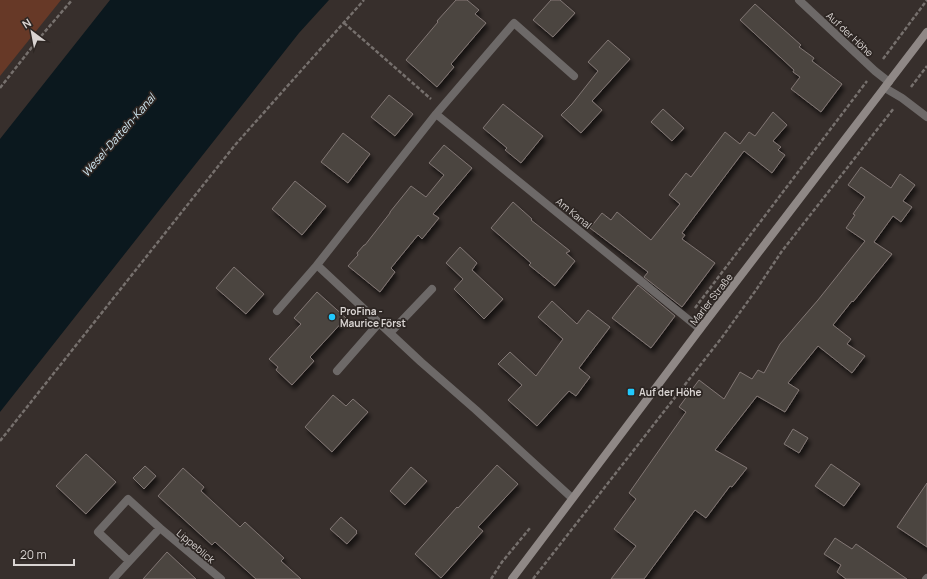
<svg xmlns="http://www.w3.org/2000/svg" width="927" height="579" font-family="Manrope,sans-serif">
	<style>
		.green { fill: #673927 }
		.water { fill: #0b181e }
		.building { fill: #4c4440; stroke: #817774; filter: url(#shadow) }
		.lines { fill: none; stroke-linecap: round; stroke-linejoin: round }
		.path { stroke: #76706d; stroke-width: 2.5; stroke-dasharray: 4 2; stroke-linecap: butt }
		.lane { stroke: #6d6968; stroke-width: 8 }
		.street { stroke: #6d6968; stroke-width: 8 }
		.secondary { stroke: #8f8886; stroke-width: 8 }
		.poi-dot { fill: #21c9fd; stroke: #2d2623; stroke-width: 1.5 }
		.labels { text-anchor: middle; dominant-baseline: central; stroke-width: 3.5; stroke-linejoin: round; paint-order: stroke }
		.street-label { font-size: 10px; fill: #d9d4d2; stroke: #2d2623 }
		.poi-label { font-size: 10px; font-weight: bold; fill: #d9d4d2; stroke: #2d2623; text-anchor: start }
		.water-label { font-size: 11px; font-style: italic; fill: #d1e9f3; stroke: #2d2623 }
	</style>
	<defs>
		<filter id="shadow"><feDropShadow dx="2.5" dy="4.5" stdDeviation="2" flood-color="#0009"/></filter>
	</defs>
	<rect width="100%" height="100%" fill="#372f2c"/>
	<path class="green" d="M0 0H61L0 76Z"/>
	<path class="water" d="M110 0H329L299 33 0 412V139Z"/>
	<path class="building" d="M456 0H467L479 10 475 14 486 23 451 64 454 67 437 87 406 60 438 22 437 21Z
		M551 0H560L575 13 553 37 533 20Z
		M755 4 801 45 799 47 814 58 812 61 842 84 821 112 791 89 800 77 793 72 794 70 740 20Z
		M608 40 630 59 592 101 602 110 581 133 561 115 572 104 598 71 588 62Z
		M389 95 413 114 395 136 371 117Z
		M503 104 543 136 521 163 505 150 507 148 483 128Z
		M663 109 684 128 672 141 651 122Z
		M773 112 787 125 773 141 781 147 778 150 785 155 772 173 744 151 682 233 685 235 682 239 715 263 682 307 644 277 648 272 590 228 602 213 611 220 617 212 651 240 680 204 669 195 686 173 691 177 725 132 740 144 749 132 755 136Z
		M343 133 370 154 348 183 321 162Z
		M444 145 472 168 433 214 439 218 422 239 418 235 391 268 395 272 380 292 348 266 358 255 357 253 364 245H365L390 213V212L411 186 426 197 444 175 429 163Z
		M861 167 891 188 900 174 915 185 903 201 912 207 901 222 893 216 874 242 892 254 853 302 852 301 833 325 851 339 847 344 865 356 852 373 818 346 788 383 799 390 785 412 757 396 715 450 747 468 732 487 730 486 706 518 695 510 644 579H611L636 546 614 529 636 499 629 493 686 412 679 407 699 380 724 399 740 372 752 379 758 370 764 373 780 344 818 300 865 241 846 228 855 215 853 214 865 197 848 185Z
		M295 181 326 206 302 235 272 209Z
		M513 202 532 219 531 220 570 251 566 253 575 261 555 286 529 265 531 263 491 228Z
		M460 247 477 263 472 270 503 299 484 319 454 289 463 279 446 263Z
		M234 267 264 294 246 314 216 288Z
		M638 285 675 316 651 348 612 318Z
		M317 292 346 318 310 357 314 361 292 385 276 370 278 367 269 359 301 324 294 318Z
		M552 301 577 324 588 310 610 327 579 368 590 377 576 396 569 391 537 426 508 400 522 385 498 364 510 352 536 376 563 339 538 317Z
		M333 395 346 406 353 399 368 412 332 452 305 427Z
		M793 429 808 438 799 453 784 444Z
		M86 454 116 482 86 514 56 486Z
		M831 464 860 484 844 506 825 493 815 486Z
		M497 465 518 484 478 527 483 531 441 578 415 554 457 507 458 508Z
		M145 466 156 476 144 489 133 478Z
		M411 467 427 481 405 505 390 491Z
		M183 468 204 487 201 491 240 527 245 522 284 558 281 561 301 579H256L215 542 212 545 158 496Z
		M927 483V547L897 527Z
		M341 517 357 531 356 532 357 533 347 544 330 529Z
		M835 538 852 549 856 544 907 579H846L837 572 841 565 824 554Z
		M167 552 196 579H143Z"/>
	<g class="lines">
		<path class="path" d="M344 23 431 99
			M883 59 927 0
			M911 87 927 66
			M0 88 36 42 72 0
			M695 308 867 81
			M0 441 235 145 364 0
			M491 579 502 562 530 528
			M533 579 723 336 756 290 782 251 894 108"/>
		<path class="lane" d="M885 88 902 98 927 117"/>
		<path class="street" d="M799 0 875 71 889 82
			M436 114 514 23 574 76
			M277 311 317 265
			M390 333 432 289
			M337 371 379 323
			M572 498 476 410 421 362 317 265 436 114 700 329
			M129 561 98 532 128 499 160 528
			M113 579 160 528 221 579
			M926 579 927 578"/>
		<path class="secondary" d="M512 579 700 329 927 32"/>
	</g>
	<g class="poi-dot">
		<circle cx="332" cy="317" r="4"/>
		<rect x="627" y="388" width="8" height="8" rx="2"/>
	</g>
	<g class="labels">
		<g class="street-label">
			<text transform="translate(850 34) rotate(43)">Auf der Höhe</text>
			<text transform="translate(574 213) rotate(39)">Am Kanal</text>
			<text transform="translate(711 299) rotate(-52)">Marler Straße</text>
			<text transform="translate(196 546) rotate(40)">Lippeblick</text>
		</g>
		<g class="poi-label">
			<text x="340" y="311">ProFina -<tspan x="340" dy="12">Maurice Först</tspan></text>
			<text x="639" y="392">Auf der Höhe</text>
		</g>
		<g class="water-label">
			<text transform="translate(118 135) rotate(-49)">Wesel-Datteln-Kanal</text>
		</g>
	</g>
	<g transform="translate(32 32) rotate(328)" stroke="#2d2623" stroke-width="3" paint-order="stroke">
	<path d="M0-3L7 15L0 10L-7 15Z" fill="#d9d4d2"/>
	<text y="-6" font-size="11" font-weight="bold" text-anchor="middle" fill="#d9d4d2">N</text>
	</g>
	<path d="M14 559v6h60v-6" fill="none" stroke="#d9d4d2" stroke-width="2"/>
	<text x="20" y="559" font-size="12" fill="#d9d4d2" stroke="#2d2623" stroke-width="3" paint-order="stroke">20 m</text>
</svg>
